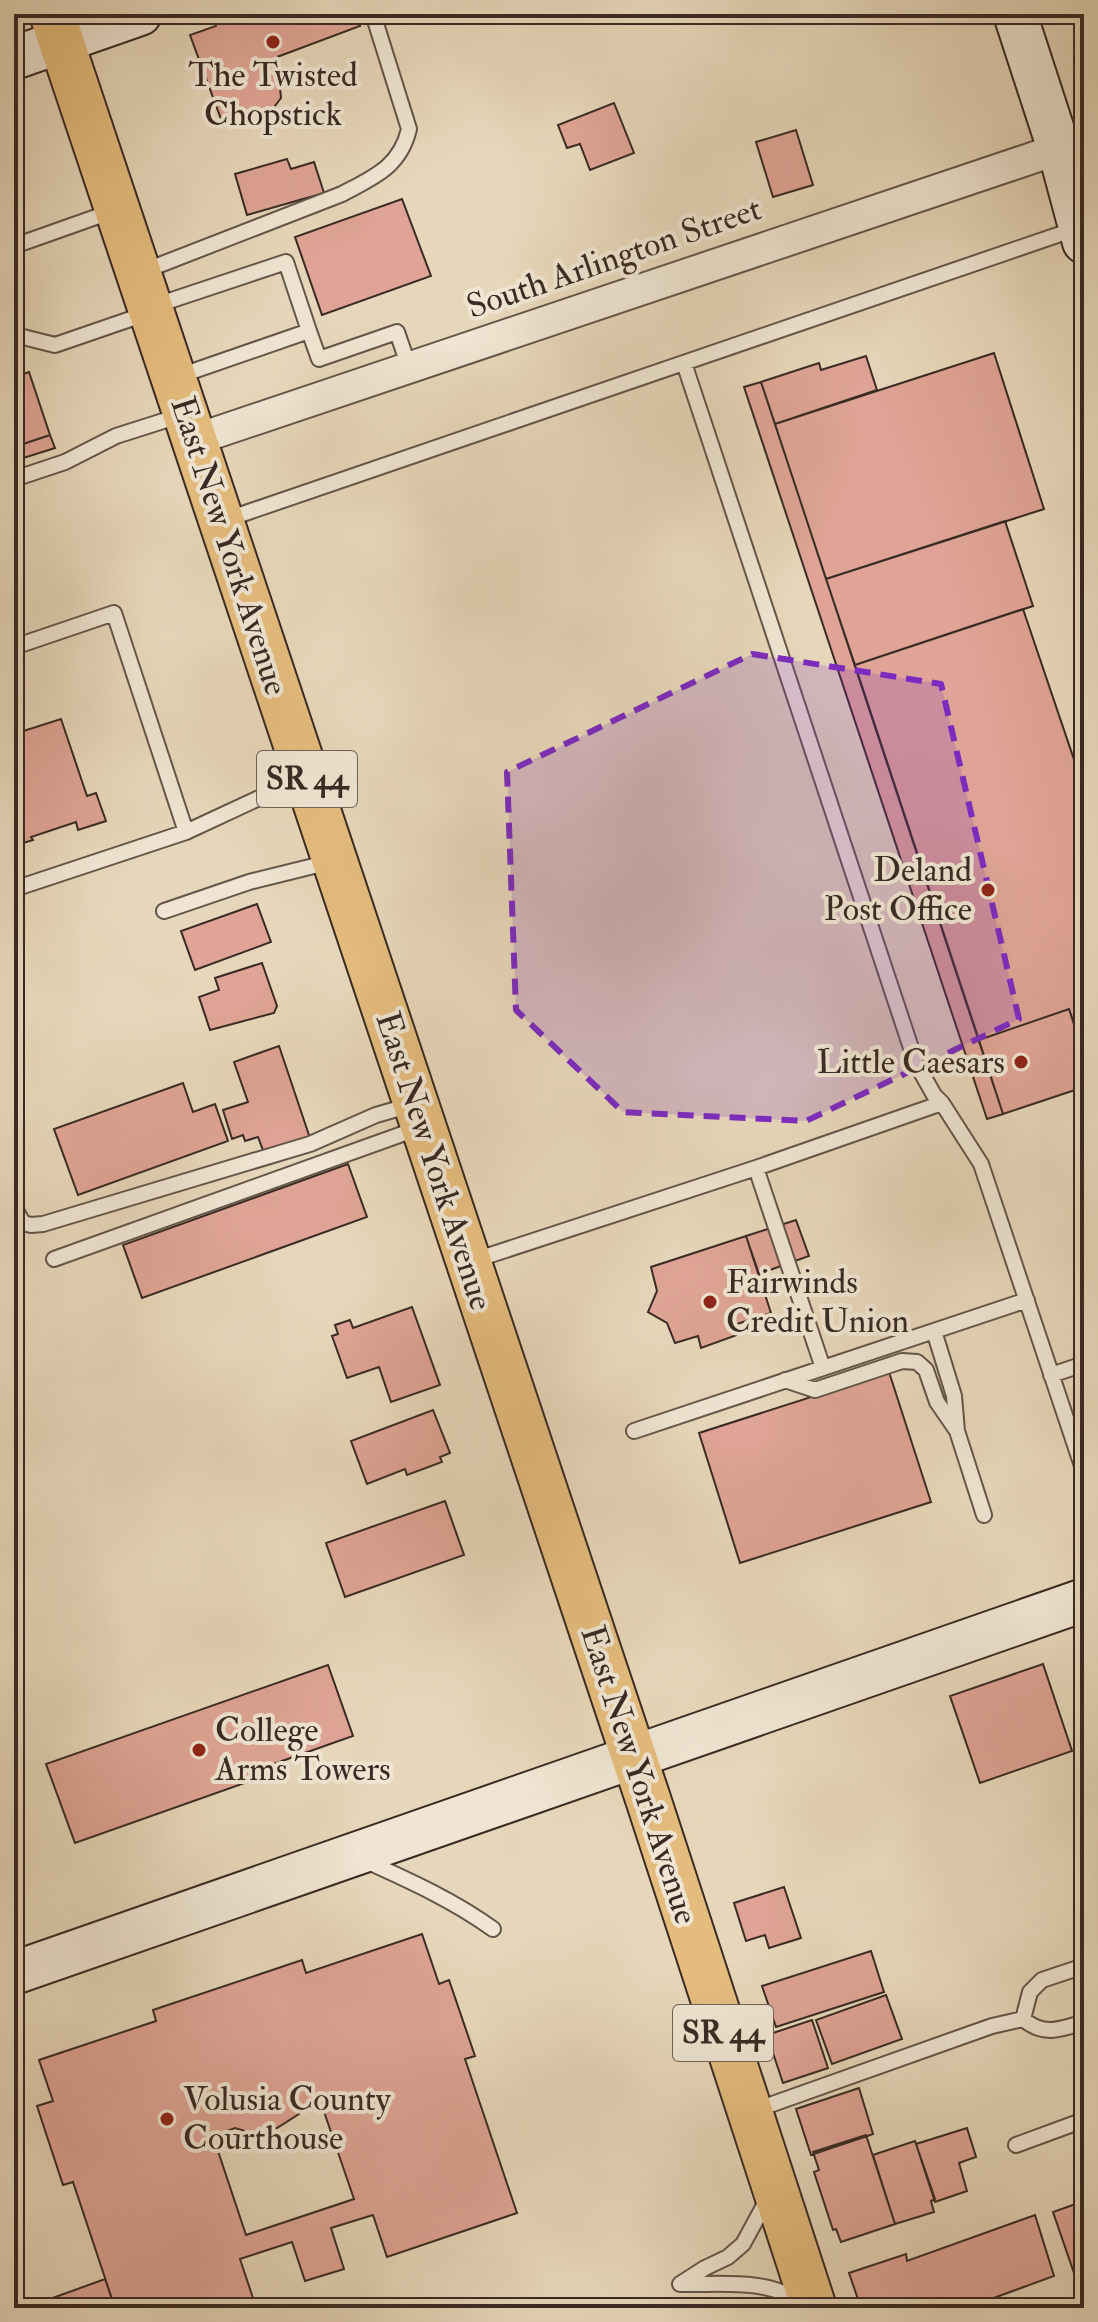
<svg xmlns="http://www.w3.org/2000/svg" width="1098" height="2322" font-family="'IM FELL Double Pica',serif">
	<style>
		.building { fill: #dfa495; stroke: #392a24; stroke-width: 2; fill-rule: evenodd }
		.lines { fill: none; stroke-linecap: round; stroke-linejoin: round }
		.lane-casing { stroke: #64554a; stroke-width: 18 }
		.street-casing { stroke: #64554a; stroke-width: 34 }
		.secondary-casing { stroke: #392a24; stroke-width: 46 }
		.primary-casing { stroke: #392a24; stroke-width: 48 }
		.lane { stroke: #efe5d2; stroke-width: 14 }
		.street { stroke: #efe5d2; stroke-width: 30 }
		.secondary { stroke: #efe5d2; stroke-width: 42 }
		.primary { stroke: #e4bc7d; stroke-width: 44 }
		.marked { fill: #7b2cbf; fill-opacity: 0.2; stroke: #7b2cbf; stroke-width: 6; stroke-dasharray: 16 10; stroke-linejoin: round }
		.poi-dot { fill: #8f2418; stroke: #efe5d2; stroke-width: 3 }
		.labels { text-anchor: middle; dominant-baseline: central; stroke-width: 8; stroke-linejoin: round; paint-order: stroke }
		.shield { fill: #efe5d2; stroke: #706258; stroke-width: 2 }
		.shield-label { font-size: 32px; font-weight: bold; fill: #392a24 }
		.poi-label { font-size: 34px; fill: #392a24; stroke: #efe5d2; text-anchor: start }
		.street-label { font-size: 34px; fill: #392a24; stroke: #efe5d2 }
	</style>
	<rect width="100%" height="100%" fill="#e7d7ba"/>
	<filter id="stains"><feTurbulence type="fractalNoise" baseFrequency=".0025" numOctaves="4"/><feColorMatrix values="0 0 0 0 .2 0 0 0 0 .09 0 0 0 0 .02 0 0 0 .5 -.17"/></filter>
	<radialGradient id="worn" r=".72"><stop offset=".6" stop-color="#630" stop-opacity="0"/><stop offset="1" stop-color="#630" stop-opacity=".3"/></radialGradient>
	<path class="building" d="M221 14H355L360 26 277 57 281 98 259 127 242 124 238 114 221 119 190 35 216 26 213 17Z
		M614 103 634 153 590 170 580 144 567 148 558 125Z
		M796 130 813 185 773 197 756 142Z
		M287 159 291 169 314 162 324 193 247 215 235 174Z
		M402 199 431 276 322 315 295 237Z
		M994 353 1044 509 826 579 775 424Z
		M866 356 877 390 775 424 761 382 819 363 821 370Z
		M29 372 50 435 14 447V377Z
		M761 382 1003 1114 987 1119 744 387Z
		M50 435 55 448 14 461V447Z
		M1005 521 1033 606 855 665 826 579Z
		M1023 609 1084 789 1083 1052 1069 1009 979 1040 855 665Z
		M61 719 87 796 96 793 106 821 78 830 76 822 31 837 33 840 14 846V734Z
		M257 904 271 942 195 970 181 931Z
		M262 963 277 1006 274 1013 210 1030 199 997 219 990 215 978Z
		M1069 1009 1084 1052V1087L1003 1114 979 1040Z
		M279 1046 310 1138 264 1153 258 1137 245 1141 243 1135 232 1139 223 1110 248 1102 234 1062Z
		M183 1083 193 1112 215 1104 228 1141 78 1195 54 1129Z
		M348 1164 367 1217 142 1298 123 1245Z
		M796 1220 809 1256 759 1274 746 1236Z
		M746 1236 771 1313 734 1325 737 1335 701 1348 698 1336 675 1343 667 1323 648 1312 657 1291 651 1267Z
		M412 1307 440 1385 391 1402 379 1367 347 1378 332 1336 338 1334 335 1325 350 1320 353 1328Z
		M889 1372 931 1502 740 1563 699 1433Z
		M433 1410 450 1453 440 1457 442 1462 407 1475 405 1469 367 1484 351 1441Z
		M445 1501 464 1555 345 1597 326 1543Z
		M1043 1664 1072 1751 980 1783 950 1696Z
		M328 1665 353 1736 268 1766 270 1774 75 1843 46 1764Z
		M784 1887 801 1938 769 1948 765 1935 746 1941 734 1903Z
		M422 1934 439 1984 449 1980 475 2056 465 2059 517 2213 387 2257 373 2215 331 2228 344 2269 305 2281 292 2242 240 2259 253 2298 223 2308H115L73 2182 63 2185 37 2106 53 2101 39 2060 156 2021 153 2010 302 1960 306 1973ZM320 2100 354 2199 246 2235 213 2136 235 2128 248 2132 277 2128 299 2114 307 2104Z
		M871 1951 884 1992 776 2027 762 1986Z
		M886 1995 902 2039 832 2064 816 2020Z
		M812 2020 828 2068 783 2083 767 2035Z
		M859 2088 873 2134 811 2155 796 2109Z
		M967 2128 976 2157 959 2163 967 2191 935 2202 916 2144Z
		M866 2135 895 2224 841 2242 836 2229 833 2230 814 2172 819 2170 813 2152Z
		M915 2141 935 2199 931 2201 934 2212 895 2224 873 2155Z
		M1084 2201V2273L1075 2276 1053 2212Z
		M1035 2215 1054 2276 966 2308H861L849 2273 906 2254 907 2261Z
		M105 2279 115 2308H25Z"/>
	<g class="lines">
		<defs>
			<path id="lane" d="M14 246 113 211
				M144 271 342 194C374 177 400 167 409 129L373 14
				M154 306 286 262 309 331
				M14 338 19 336 55 345 148 313
				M684 363 916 1063 934 1095 942 1103 981 1164 1084 1472
				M179 376 309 331 319 359 397 332 409 367
				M14 479 65 462 116 436 182 415
				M225 520 1075 229
				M14 647 114 613 186 832
				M14 889 186 832 302 778
				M164 911 249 882 330 862
				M756 1168 823 1368
				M14 1207 23 1223 31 1225 43 1224 310 1144 376 1115 411 1105
				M54 1259 419 1128
				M472 1261 756 1168 942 1103
				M934 1331 954 1396 957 1431 984 1515
				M1051 1375 1084 1364
				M785 1380 815 1390 902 1361 917 1362 926 1370 937 1402 957 1431
				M634 1431 1027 1300
				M364 1860C408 1880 453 1900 493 1929
				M1023 2019 1030 1992 1042 1980 1084 1966
				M1023 2019C1043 2036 1060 2030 1084 2022
				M753 2111 992 2026 1023 2019
				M1016 2145 1084 2120
				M680 2284 705 2268 728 2257 743 2244 768 2198
				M680 2284C720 2285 767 2278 800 2302"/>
			<path id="street" d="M194 440 1059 149"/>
			<path id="secondary" d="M1015 14 1059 149 1084 242
				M14 58 140 14
				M14 1973 1084 1600"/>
			<path id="primary" d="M52 14 649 1802 814 2308"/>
		</defs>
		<use href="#lane" class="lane-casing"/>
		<use href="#street" class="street-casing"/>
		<use href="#secondary" class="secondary-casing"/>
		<use href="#primary" class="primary-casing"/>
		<use href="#lane" class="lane"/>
		<use href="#street" class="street"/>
		<use href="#secondary" class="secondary"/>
		<use href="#primary" class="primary"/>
	</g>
	<path class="marked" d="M752 654 941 684 1019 1019 806 1121 623 1112 516 1010 507 772Z"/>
	<g class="poi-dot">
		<circle cx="273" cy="42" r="8"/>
		<circle cx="988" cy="890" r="8"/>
		<circle cx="1021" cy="1062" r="8"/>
		<circle cx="710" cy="1302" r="8"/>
		<circle cx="199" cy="1750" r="8"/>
		<circle cx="167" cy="2119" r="8"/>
	</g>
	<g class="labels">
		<g class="shield">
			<rect x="257" y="751" width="100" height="56" rx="6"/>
			<rect x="673" y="2005" width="100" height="56" rx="6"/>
		</g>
		<g class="shield-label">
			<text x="307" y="779">SR 44</text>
			<text x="723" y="2033">SR 44</text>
		</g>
		<g class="poi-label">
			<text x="273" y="75" text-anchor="middle">The Twisted<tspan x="273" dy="39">Chopstick</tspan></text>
			<text x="972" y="870" text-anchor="end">Deland<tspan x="972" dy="39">Post Office</tspan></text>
			<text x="1005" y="1062" text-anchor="end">Little Caesars</text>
			<text x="726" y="1282">Fairwinds<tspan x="726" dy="39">Credit Union</tspan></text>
			<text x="215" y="1730">College<tspan x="215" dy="39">Arms Towers</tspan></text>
			<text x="183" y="2099">Volusia County<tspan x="183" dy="39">Courthouse</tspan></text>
		</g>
		<g class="street-label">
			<text transform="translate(614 258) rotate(-19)">South Arlington Street</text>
			<text transform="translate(229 546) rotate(72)">East New York Avenue</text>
			<text transform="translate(434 1161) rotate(72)">East New York Avenue</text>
			<text transform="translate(639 1775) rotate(72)">East New York Avenue</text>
		</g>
	</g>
	<rect width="1098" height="2322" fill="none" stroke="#e7d7ba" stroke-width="48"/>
	<rect x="16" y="16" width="1066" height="2290" fill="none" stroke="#392a24" stroke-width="4"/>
	<rect x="24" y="24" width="1050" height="2274" fill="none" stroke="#392a24" stroke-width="2"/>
	<rect width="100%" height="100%" filter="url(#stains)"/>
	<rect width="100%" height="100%" fill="url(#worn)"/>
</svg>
